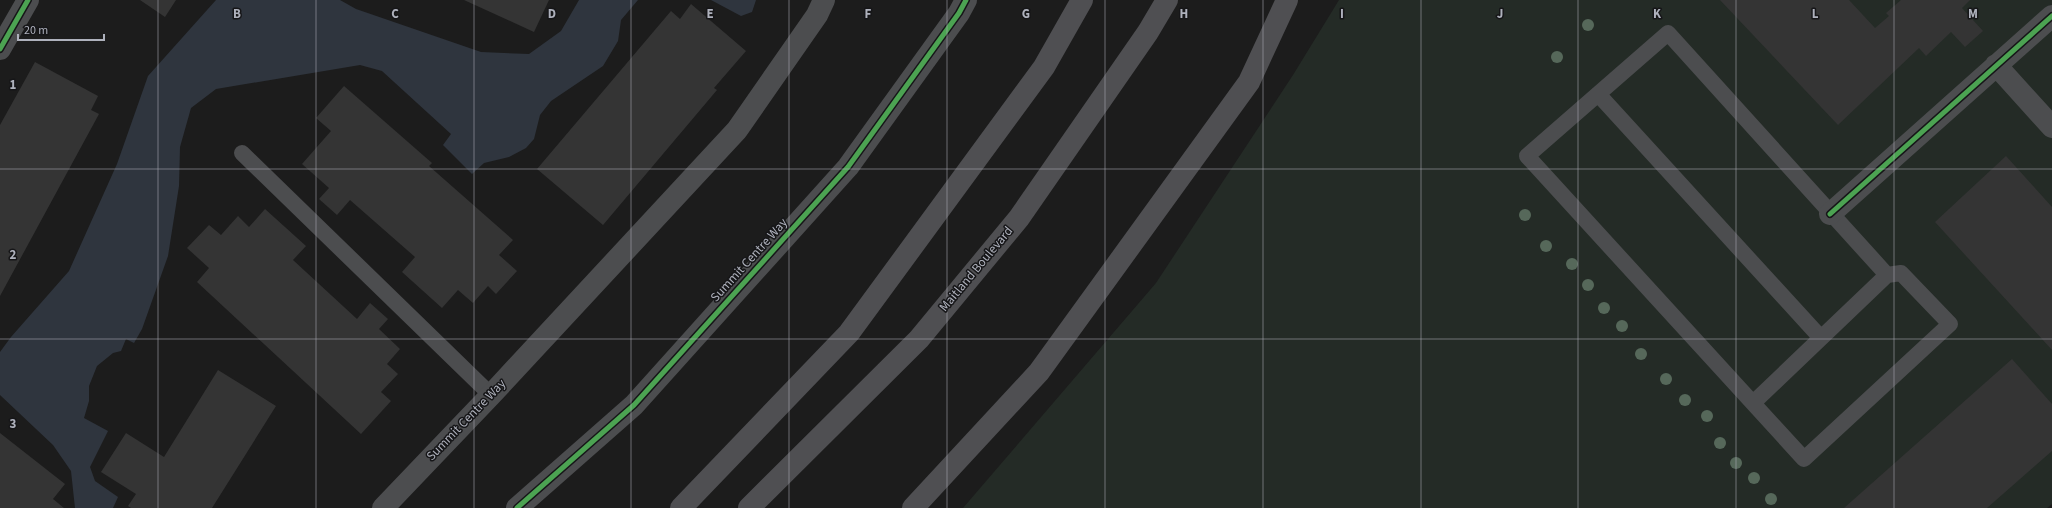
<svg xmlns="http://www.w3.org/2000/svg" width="2052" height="508" font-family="'Source Sans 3',sans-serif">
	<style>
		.green { fill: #242b26 }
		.water { fill: #2f353e }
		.building { fill: #343434 }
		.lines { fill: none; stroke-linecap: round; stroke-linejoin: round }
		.lane { stroke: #4c4d4f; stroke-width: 16 }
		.street { stroke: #4c4d4f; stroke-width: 22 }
		.highway { stroke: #4f4f52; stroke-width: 22 }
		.cycleway-casing { stroke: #161618; stroke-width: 8 }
		.cycleway { stroke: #4ca352; stroke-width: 5 }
		.tree { fill: #56685a }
		.grid { fill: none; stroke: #aeb1bc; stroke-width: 1; stroke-opacity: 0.55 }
		.labels { text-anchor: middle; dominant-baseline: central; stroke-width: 3; stroke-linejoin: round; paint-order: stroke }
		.street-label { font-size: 13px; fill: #aeb1bc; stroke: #161618 }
		.grid-label { font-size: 13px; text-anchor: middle; font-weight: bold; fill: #aeb1bc; stroke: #161618; stroke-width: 3; stroke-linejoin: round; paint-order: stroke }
	</style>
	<rect width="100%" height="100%" fill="#1c1c1c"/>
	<path class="green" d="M1339 0H2052V504L2047 508H963L1156 283 1293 75Z"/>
	<path class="water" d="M216 0H340L356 9 481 52 529 54 561 31 579 0H638L621 20 618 41 603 66 551 101 540 115 534 139 526 148 509 157 484 163 472 174 443 145 451 134 382 71 360 65 216 89 191 108 180 147 179 186 168 256 142 329 134 343 126 339 121 351 113 353 97 366 89 386V401L84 418 108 431 90 467 95 481 118 497 113 508H75L71 471 53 445 0 395V352L11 337 69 271 117 164 148 76Z
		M711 0H756L752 12 741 16Z"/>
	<path class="building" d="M140 0H176L165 17Z
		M464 0H549L534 32Z
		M1720 0H1849L1875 28 1889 16 1886 13 1901 0H1970L1962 8 1983 31 1965 47 1951 32 1926 56 1919 48 1838 125Z
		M691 4 746 51 714 88 717 90 603 225 537 169 671 11 680 19Z
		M35 62 98 96 91 110 99 114 0 296V125Z
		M344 86 432 163 429 166 513 240 499 255 517 271 496 294 488 286 473 303 458 290 442 308 402 272 415 257 350 200 337 215 319 199 329 188 302 164 331 131 316 118Z
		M2006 156 2052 207V350L1935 222Z
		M265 209 306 246 293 260 357 319 370 303 388 319 379 329 400 349 387 364 398 374 381 392 391 401 361 434 197 282 209 268 187 248 209 225 221 235 238 216 249 227Z
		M2012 359 2052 404V451L1987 508H1844Z
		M218 370 276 406 212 508H131L128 506 136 494 101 472 126 433 164 457Z
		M0 433 65 484 53 499 64 508H0Z"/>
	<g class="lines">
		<path class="lane" d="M1668 33 1887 275 1901 273 1950 324 1804 459 1527 156Z
			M1598 94 1821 338
			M242 153 491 395
			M1753 403 1887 275"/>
		<path class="street" d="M0 49 28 0
			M1996 65 2052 127
			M1830 214 2052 16
			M383 508 491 395 737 130 817 15 824 0
			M517 508 634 405 848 167 959 13 966 0"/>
		<path class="highway" d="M681 508 849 333 1044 67 1082 0
			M749 508 919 339 1019 218 1148 32 1167 0
			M913 508 1039 372 1249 82 1287 0"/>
		<defs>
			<path id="cycleway" d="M0 49 28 0
				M1830 214 2052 16
				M517 508 634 405 848 167 959 13 966 0"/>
		</defs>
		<use href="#cycleway" class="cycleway-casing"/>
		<use href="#cycleway" class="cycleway"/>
	</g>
	<g class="tree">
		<circle cx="1588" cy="25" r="6"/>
		<circle cx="1557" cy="57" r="6"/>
		<circle cx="1525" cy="215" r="6"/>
		<circle cx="1546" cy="246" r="6"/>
		<circle cx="1572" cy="264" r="6"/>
		<circle cx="1588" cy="285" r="6"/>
		<circle cx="1604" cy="308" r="6"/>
		<circle cx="1622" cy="326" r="6"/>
		<circle cx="1641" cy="354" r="6"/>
		<circle cx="1666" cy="379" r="6"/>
		<circle cx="1685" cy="400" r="6"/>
		<circle cx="1707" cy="416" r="6"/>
		<circle cx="1720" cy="443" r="6"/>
		<circle cx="1736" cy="463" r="6"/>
		<circle cx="1754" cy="478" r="6"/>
		<circle cx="1771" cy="499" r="6"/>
	</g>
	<path class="grid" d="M158 0V508M316 0V508M474 0V508M631 0V508M789 0V508M947 0V508M1105 0V508M1263 0V508M1421 0V508M1578 0V508M1736 0V508M1894 0V508M0 169H2052M0 339H2052"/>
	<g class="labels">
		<g class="street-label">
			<text transform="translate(749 260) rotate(-48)">Summit Centre Way</text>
			<text transform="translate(976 269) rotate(-50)">Maitland Boulevard</text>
			<text transform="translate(466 420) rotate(-46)">Summit Centre Way</text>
		</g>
	</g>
	<g class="grid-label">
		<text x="237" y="18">B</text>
		<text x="395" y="18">C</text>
		<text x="552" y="18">D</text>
		<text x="710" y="18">E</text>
		<text x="868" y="18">F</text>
		<text x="1026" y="18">G</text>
		<text x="1184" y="18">H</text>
		<text x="1342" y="18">I</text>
		<text x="1500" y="18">J</text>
		<text x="1657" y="18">K</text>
		<text x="1815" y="18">L</text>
		<text x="1973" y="18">M</text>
		<text x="13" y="89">1</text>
		<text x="13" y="259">2</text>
		<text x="13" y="428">3</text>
	</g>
	<path d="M18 34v6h86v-6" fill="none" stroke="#aeb1bc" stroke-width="2"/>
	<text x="24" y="34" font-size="12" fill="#aeb1bc" stroke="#161618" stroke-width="3" paint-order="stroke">20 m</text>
</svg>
